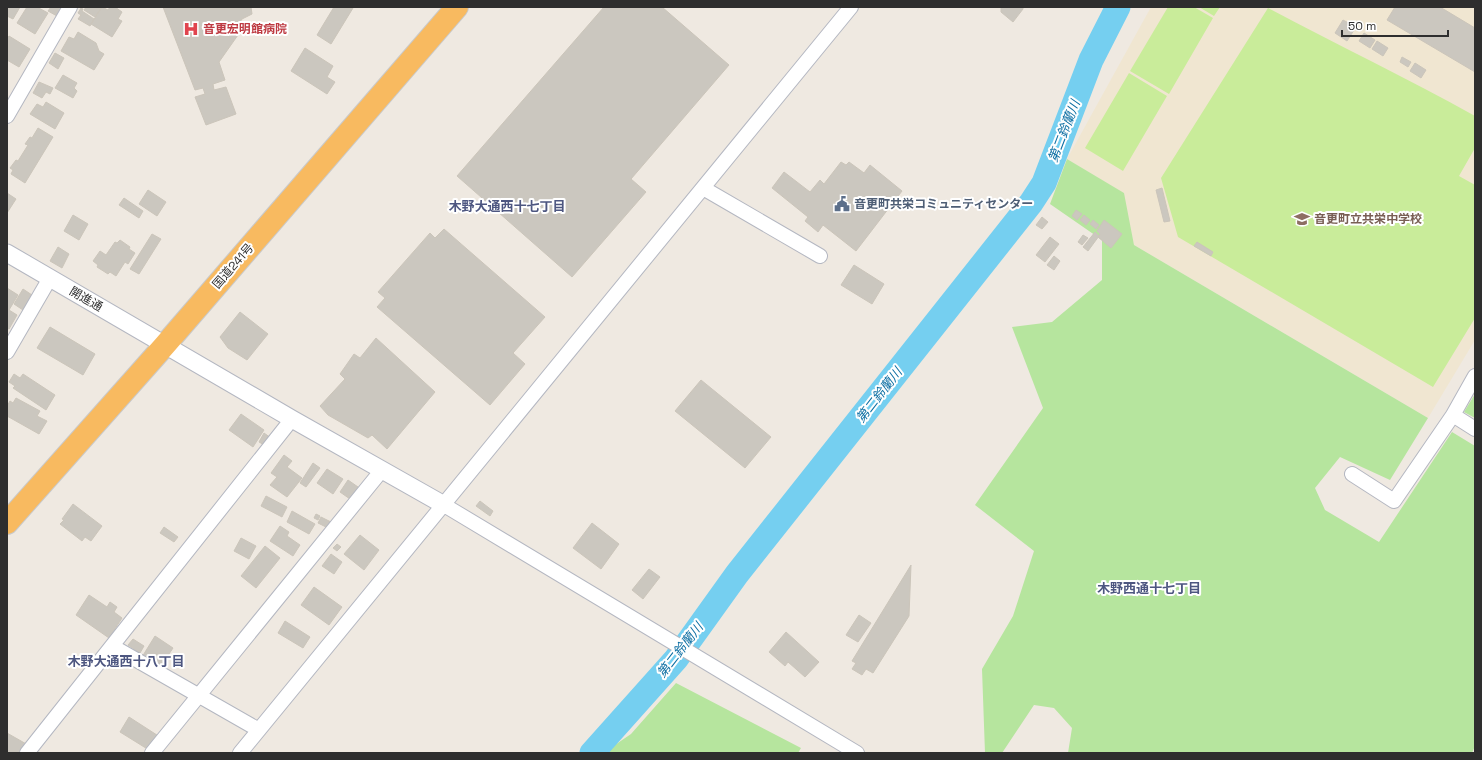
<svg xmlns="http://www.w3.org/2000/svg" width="1482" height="760" font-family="'Space Grotesk','Noto Sans JP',sans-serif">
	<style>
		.education { fill: #f0e6d1 }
		.green { fill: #b6e59e }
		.pitch { fill: #c9ec9a }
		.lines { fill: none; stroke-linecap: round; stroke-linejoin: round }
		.river { stroke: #75cff0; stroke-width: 25 }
		.building { fill: #cbc7bf; stroke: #cbc5ba }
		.minor-casing { stroke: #b4b7c1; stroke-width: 16 }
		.tertiary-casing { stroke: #b4b7c1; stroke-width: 19 }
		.trunk-casing { stroke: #c9c9c9; stroke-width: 24 }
		.minor { stroke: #fff; stroke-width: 14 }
		.tertiary { stroke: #fff; stroke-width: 17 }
		.trunk { stroke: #f8ba60; stroke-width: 22 }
		.labels { text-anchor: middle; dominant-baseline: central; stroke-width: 4; stroke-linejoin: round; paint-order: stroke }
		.health-label { font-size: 12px; font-weight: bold; fill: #be3a42; stroke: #fff; text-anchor: start }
		.service-label { font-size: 12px; font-weight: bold; fill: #4e5e75; stroke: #fff; text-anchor: start }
		.education-label { font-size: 12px; font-weight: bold; fill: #785e54; stroke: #fff; text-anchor: start }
		.street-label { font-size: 12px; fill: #2e2e2e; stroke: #fff }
		.water-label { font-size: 13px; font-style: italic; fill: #0d6fa3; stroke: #fff }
		.neighbourhood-label { font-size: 13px; font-weight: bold; fill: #4d5680; stroke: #fff }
	</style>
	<rect width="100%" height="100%" fill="#efe9e1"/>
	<path class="education" d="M1151 7H1475V340L1428 418 1134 245 1123 193 1067 159Z"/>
	<path class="green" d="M1067 159 1124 193 1134 245 1428 418 1390 480 1340 457 1315 488 1325 510 1379 542 1452 432 1475 446V746L1472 753H1068L1072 728 1054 708 1034 705 1002 753H985L982 669 1013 616 1034 551 975 505 1043 408 1012 327 1052 322 1102 280V240L1050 204Z
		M1475 394V418L1464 412Z
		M676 683 801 748 798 753H603L631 734Z"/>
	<path class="pitch" d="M1168 7H1194L1213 18 1169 94 1130 71Z
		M1199 7H1220L1214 16Z
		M1268 8C1337 45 1407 78 1475 116V148L1459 176 1475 185V318L1433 387 1178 237 1161 178Z
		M1129 73 1167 96 1123 171 1085 148Z"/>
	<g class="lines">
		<path class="river" d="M592 753 676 659 737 574 1031 203 1044 183 1091 60 1118 7"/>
	</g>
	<path class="building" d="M7 7H20L13 19 7 16Z
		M27 7H37L48 13 35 34 17 23Z
		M51 7H63L57 16 48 11Z
		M86 7H102L95 17 84 10Z
		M102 7 108 10 110 7H115L122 12 118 19 122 21 112 37 91 24Z
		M163 7H251L252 14 242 19 236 28 238 35 219 62 225 80 213 84 214 90 226 87 236 114 206 125 195 97 205 94 203 88 195 90Z
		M334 7 353 8 331 44 317 35Z
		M604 7H662L729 65 631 179 646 192 572 277 457 176Z
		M1001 7H1023V9L1013 22 1001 12Z
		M1395 7H1440L1475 28V72L1387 20Z
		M81 8 83 9 82 11 94 19 90 26 78 19 81 15 78 13Z
		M1343 20 1356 27 1347 41 1335 33Z
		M78 32 96 43 99 51 104 54 94 70 61 51 69 37 74 39Z
		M1364 33 1375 40 1370 48 1359 41Z
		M9 36 30 49 19 67 7 60V39Z
		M1377 41 1388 48 1383 56 1372 49Z
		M305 48 333 66 327 77 335 82 327 94 291 71Z
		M55 53 64 58 58 69 49 63Z
		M1402 57 1411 62 1408 67 1400 62Z
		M1415 63 1426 70 1421 78 1410 71Z
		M63 75 77 83 74 88 77 91 73 98 55 88Z
		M39 82 53 88 50 94 46 92 42 98 33 93Z
		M46 102 64 113 55 129 30 114 37 104 43 107Z
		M38 128 53 137 25 183 11 174 13 170 10 168 16 160 18 161 28 145 25 144 30 137 32 138Z
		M841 162 846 165 849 162 864 173 870 165 902 191 856 251 823 225 818 232 805 221 808 217 772 188 784 172 810 192 820 180 824 184Z
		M1162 188 1170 221 1164 222 1156 190Z
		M148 190 166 202 157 216 139 204Z
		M7 193 16 199 7 213Z
		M124 198 143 211 139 218 119 205Z
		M1076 210 1082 214 1077 220 1072 216Z
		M73 215 88 224 79 240 64 231Z
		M1084 215 1090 220 1086 225 1080 220Z
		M1042 217 1048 222 1042 229 1036 225Z
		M1093 220 1099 225 1096 229 1090 224Z
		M1104 220 1122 234 1111 248 1098 237 1100 234 1097 231Z
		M444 229 545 317 513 353 525 364 490 405 377 307 385 298 378 292 430 233 435 238Z
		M1095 232 1099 236 1088 251 1083 247Z
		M152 234 161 239 139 274 130 269Z
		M1083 235 1088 238 1082 245 1078 242Z
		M1050 237 1059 244 1045 262 1036 255Z
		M120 240 130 247 129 249 135 253 128 264 125 262 116 276 110 272 108 274 97 267 98 265 93 261 100 251 106 255 115 242 117 243Z
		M1197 242 1213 252 1211 256 1194 246Z
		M58 247 69 254 62 268 50 261Z
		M1054 256 1060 261 1054 270 1047 265Z
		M854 265 884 284 872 304 841 285Z
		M7 288 18 295 9 310 17 315 9 329 7 328Z
		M23 289 32 295 23 310 14 304Z
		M240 312 268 334 247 360 228 348 220 337Z
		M50 327 95 354 83 375 37 348Z
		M376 338 435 392 387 449 372 435 368 438 328 415 320 406 345 379 340 374 354 354 360 358Z
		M14 374 20 378 23 374 55 395 46 410 13 388 15 386 9 382Z
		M701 380 771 437 745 468 675 411Z
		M16 398 40 411 37 416 47 421 39 434 7 416V406L10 401 13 403Z
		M241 414 264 430 253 447 229 430Z
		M264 433 271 438 266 446 259 442Z
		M284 455 292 461 287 467 302 478 287 497 270 485 277 477 271 473Z
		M313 463 320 468 306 487 300 483Z
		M327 469 343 479 333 494 317 483Z
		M348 480 358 487 350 499 340 492Z
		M266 496 287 507 282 517 261 506Z
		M480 501 493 511 490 516 476 506Z
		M73 504 102 526 91 541 85 537 82 541 60 524 64 520 62 519Z
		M292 511 315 524 309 534 287 522Z
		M316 514 320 516 318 520 314 518Z
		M321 517 331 522 328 528 318 523Z
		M592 523 619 544 601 569 573 548Z
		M280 526 289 532 287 536 300 545 293 556 270 541Z
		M164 527 178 537 174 542 160 533Z
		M360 535 379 550 364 570 344 554Z
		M241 538 256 546 249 559 234 551Z
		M337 544 341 547 337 551 333 548Z
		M265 546 280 558 256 588 241 576Z
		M331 554 342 562 334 574 322 566Z
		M911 565 909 616 873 673 866 669 862 675 852 669 856 663 852 661Z
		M649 569 660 577 643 599 632 590Z
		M314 587 342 607 329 625 301 605Z
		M89 595 107 607 110 602 117 607 114 612 122 618 109 638 76 615Z
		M859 615 871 623 858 642 846 635Z
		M285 621 310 637 303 648 278 633Z
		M786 632 819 662 805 677 788 662 785 666 769 652Z
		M155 636 173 648 159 669 142 657Z
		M133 639 144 646 140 653 128 645Z
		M129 717 160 737 149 750 120 732Z
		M7 733 28 745 23 753H10L7 751Z"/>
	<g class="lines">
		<defs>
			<path id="minor" d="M7 116 70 7
				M703 188 820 256
				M7 352 50 278
				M1453 415 1475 429
				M1352 474 1394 501 1453 415 1475 376
				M444 505 857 753
				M112 646 259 730
				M27 753 292 419
				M152 753 382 470
				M240 753 851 7"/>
			<path id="tertiary" d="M7 253 292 419 444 505"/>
			<path id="trunk" d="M7 523 165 345 457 7"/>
		</defs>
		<use href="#minor" class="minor-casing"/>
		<use href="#tertiary" class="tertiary-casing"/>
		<use href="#trunk" class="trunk-casing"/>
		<use href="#minor" class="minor"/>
		<use href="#tertiary" class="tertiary"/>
		<use href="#trunk" class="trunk"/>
	</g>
	<defs>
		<symbol id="hospital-bare" viewBox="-9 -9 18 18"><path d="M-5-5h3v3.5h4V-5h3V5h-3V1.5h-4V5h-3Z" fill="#e0444e" stroke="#fff" stroke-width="2.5" paint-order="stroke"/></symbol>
		<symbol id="civic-bare" viewBox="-9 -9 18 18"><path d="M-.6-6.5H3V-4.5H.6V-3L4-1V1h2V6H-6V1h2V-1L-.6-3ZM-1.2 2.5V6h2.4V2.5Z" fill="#5c6f8a" stroke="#fff" stroke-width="2.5" paint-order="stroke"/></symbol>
		<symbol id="school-bare" viewBox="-9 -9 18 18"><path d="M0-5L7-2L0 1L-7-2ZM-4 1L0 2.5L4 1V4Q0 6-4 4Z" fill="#8d6e63" stroke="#fff" stroke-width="2.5" paint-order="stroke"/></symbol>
	</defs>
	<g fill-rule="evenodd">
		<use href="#hospital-bare" x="180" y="18" width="22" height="22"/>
		<use href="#civic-bare" x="831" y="193" width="22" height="22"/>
		<use href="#school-bare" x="1291" y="208" width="22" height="22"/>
	</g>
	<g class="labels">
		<g class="health-label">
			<text x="203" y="29">音更宏明館病院</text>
		</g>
		<g class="service-label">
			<text x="854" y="204">音更町共栄コミュニティセンター</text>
		</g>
		<g class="education-label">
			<text x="1314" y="219">音更町立共栄中学校</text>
		</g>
		<g class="street-label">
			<text transform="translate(233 266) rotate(-49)">国道241号</text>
			<text transform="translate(86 299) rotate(30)">開進通</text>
		</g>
		<g class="water-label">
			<text transform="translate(1064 131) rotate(-69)">第二鈴蘭川</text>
			<text transform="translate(879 395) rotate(-52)">第二鈴蘭川</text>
			<text transform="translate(680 650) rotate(-52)">第二鈴蘭川</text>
		</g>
		<g class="neighbourhood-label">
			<text x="507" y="206">木野大通西十七丁目</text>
			<text x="1149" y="588">木野西通十七丁目</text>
			<text x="126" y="661">木野大通西十八丁目</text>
		</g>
	</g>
	<rect width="1482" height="760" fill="none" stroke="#2e2e2e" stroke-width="16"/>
	<path d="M1342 30v6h106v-6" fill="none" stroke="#2e2e2e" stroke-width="2"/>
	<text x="1348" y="30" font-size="12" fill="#2e2e2e" stroke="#ffffff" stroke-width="3" paint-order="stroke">50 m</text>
</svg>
